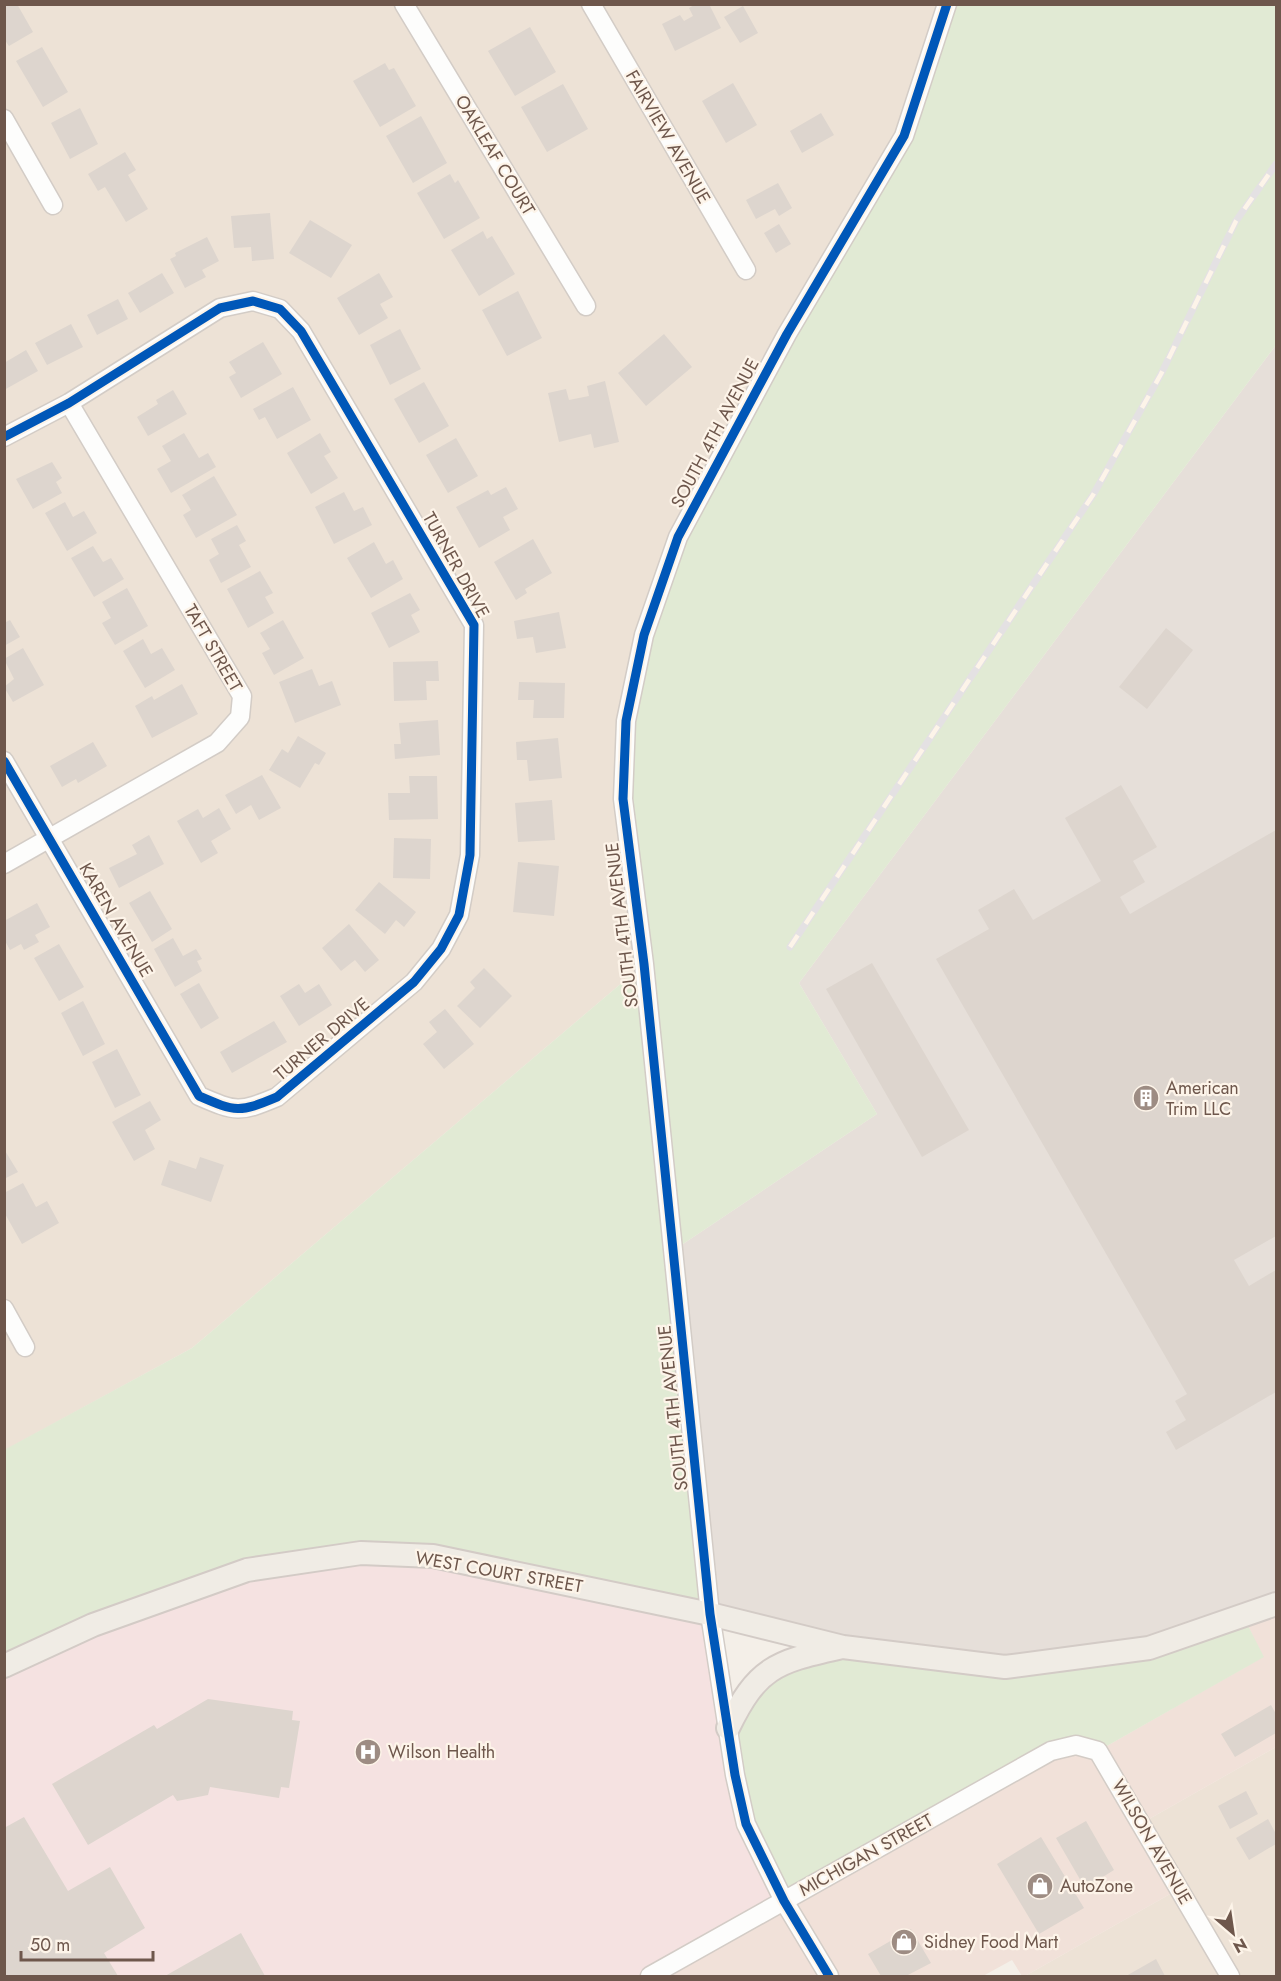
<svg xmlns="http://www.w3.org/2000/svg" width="1281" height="1981" font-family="Jost,sans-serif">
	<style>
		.residential { fill: #ede2d6 }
		.commercial { fill: #f1e1d9 }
		.industrial { fill: #e6dfd9 }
		.medical { fill: #f5e2e1 }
		.green { fill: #e1ead4 }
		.building { fill: #ddd5ce }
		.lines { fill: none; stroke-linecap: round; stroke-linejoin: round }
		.minor-casing { stroke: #d3ccc6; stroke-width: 21 }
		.major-casing { stroke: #d3cbc6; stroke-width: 26 }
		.minor { stroke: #fdfdfc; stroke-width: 18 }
		.major { stroke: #f0ece5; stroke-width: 22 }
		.rail-casing { stroke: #e4e1e3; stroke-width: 7 }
		.rail { stroke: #fdf4e9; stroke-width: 4.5; stroke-dasharray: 14; stroke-linecap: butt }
		.cycleway-casing { stroke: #fdf4e9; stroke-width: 13 }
		.cycleway { stroke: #0057b8; stroke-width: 9 }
		.labels { text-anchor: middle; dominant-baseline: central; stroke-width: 4.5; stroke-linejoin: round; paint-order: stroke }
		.street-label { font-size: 18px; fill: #6e574c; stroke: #fdf4e9 }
		.poi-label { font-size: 18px; fill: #6e574c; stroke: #fdf4e9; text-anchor: start }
	</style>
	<rect width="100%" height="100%" fill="#f4efe8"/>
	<path class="residential" d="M5 5H947L644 964 192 1348 5 1450Z
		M1276 1747V1976H1025L1179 1889 1142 1823Z"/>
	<path class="commercial" d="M1276 1604V1747L1142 1823 1179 1889 1025 1976H1022L1012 1960 983 1976H650L1051 1751H1098L1263 1657 1243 1616Z"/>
	<path class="industrial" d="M1276 345V1604L1149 1648 1005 1667 710 1614 674 1250 877 1114 799 983Z"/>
	<path class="medical" d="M361 1553 710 1614 784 1901 650 1976H5L4 1666 247 1570Z"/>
	<path class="green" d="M947 5H1276V345L799 983 877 1114 674 1250 710 1614 433 1556 247 1570 5 1666 4 1450 192 1348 644 964 626 721 678 537 904 136Z
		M1243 1616 1264 1657 1098 1751 1076 1745 784 1901 746 1824 728 1728 762 1674 843 1647 1005 1667 1149 1648Z"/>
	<path class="building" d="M4 4H17L33 32 9 46 4 39Z
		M696 4H709L721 28 675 51 662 24 680 15 684 21 693 16 689 8Z
		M743 6 758 33 740 43 724 17Z
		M530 27 556 72 515 96 488 51Z
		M42 47 68 92 43 107 16 61Z
		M385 63 389 70 394 68 416 106 380 127 353 81Z
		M733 83 757 125 726 143 702 101Z
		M563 84 588 129 547 152 521 107Z
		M80 108 98 144 70 159 51 123Z
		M821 113 834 135 802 153 790 131Z
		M421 116 447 163 413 183 386 136Z
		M125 152 136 170 128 175 148 209 126 222 105 187 98 191 88 174Z
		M450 174 455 183 458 180 480 218 444 239 417 193Z
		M778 183 792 208 779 216 775 209 756 219 746 200Z
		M270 213 274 259 252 261 251 247 234 248 231 216Z
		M310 220 352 245 331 278 289 253Z
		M779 224 791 244 776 253 764 233Z
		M483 231 487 239 492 236 515 274 479 296 451 250Z
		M207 237 219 261 202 270 206 277 185 288 170 259 176 256 175 253Z
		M162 273 174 293 140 313 128 293Z
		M379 273 393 297 380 304 388 318 359 335 337 298Z
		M518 291 542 338 507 356 482 310Z
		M118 299 128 319 97 335 87 315Z
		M71 324 83 347 47 365 35 343Z
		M400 329 421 369 390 385 370 345Z
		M664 334 692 367 646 406 618 373Z
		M263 342 282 374 241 398 229 377 236 373 229 362Z
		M26 350 38 371 4 390V363Z
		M605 381 619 442 594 448 591 434 559 442 548 393 566 389 569 400 589 396 587 386Z
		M424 382 449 426 419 443 394 399Z
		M293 387 311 420 277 439 265 417 259 420 253 409Z
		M173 390 187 414 148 436 137 417 158 404 156 400Z
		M184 433 199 458 208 453 216 467 171 493 157 469 171 461 162 446Z
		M320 433 331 452 324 456 338 478 311 494 287 453Z
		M456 438 478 476 448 493 426 455Z
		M52 462 62 478 56 482 62 493 33 509 16 479Z
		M214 476 237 515 196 538 183 515 191 510 182 495Z
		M506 487 518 509 503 517 510 530 479 548 456 507 488 490 491 495Z
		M344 492 354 511 363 507 372 525 334 544 315 507Z
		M65 502 73 517 84 511 97 533 67 551 45 513Z
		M237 525 246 541 239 545 251 567 221 583 209 560 219 554 211 539Z
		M533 539 552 573 525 589 527 593 516 600 494 562Z
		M374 542 386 564 393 560 403 579 371 598 347 558Z
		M93 546 103 562 111 558 124 579 94 597 71 558Z
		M260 571 273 593 265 597 274 613 248 628 227 589Z
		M127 588 148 626 115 645 102 623 111 618 102 602Z
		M410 593 420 610 411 615 420 632 389 648 371 613Z
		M559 612 566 648 536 653 533 637 517 639 514 621Z
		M10 620 20 637 4 646V623Z
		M283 620 304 658 274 675 262 653 270 649 260 633Z
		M1166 628 1193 650 1147 709 1119 687Z
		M143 639 151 654 162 648 175 670 145 688 123 651Z
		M23 648 44 685 13 702 4 687 14 679 4 659Z
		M438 661 439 681H426L427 700 394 701 393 662Z
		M312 669 319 686 332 681 341 705 295 723 279 682Z
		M519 682 565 683 564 718H533L534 700H518Z
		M182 684 198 714 152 738 135 706 152 696 154 700Z
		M438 720 440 755 395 759 394 744H401L399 723Z
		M298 736 326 753 319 765 315 763 300 788 269 770 282 749 288 753Z
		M558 738 562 778 529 781 527 760H517L516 742Z
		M93 742 107 766 78 783 76 779 62 787 50 766Z
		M262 775 281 808 259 820 251 805 236 814 225 795Z
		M409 776H437L438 819 389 820 388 793H410Z
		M1121 785 1157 847 1133 861 1145 882 1120 897 1130 914 1276 830V1236L1234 1260 1249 1286 1276 1270V1392L1176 1450 1166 1432 1186 1420 1175 1401 1187 1394 936 959 989 929 978 910 1014 889 1033 920 1101 881 1065 818Z
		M552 800 555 840 518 842 515 803Z
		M219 808 231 829 211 841 218 853 201 863 177 821 198 809 203 818Z
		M149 835 164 864 119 888 109 868 137 854 132 845Z
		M394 838 431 839 430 879 393 878Z
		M518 862 559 866 554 916 513 912Z
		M379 882 416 912 404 927 396 920 385 934 355 910Z
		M150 891 172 929 152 942 129 903Z
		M37 903 50 927 35 935 39 942 24 950 21 944 10 950 4 939V921Z
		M349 924 379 960 365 972 355 960 341 971 322 948Z
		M173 938 183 956 196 949 202 959 197 961 202 971 175 987 154 949Z
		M59 944 84 987 59 1001 34 958Z
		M872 963 969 1130 922 1157 826 989Z
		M484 968 512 996 480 1028 457 1006 475 988 470 982Z
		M199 983 219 1018 201 1029 180 994Z
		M299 984 305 993 319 984 332 1005 299 1026 280 996Z
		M83 1001 105 1044 83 1056 61 1013Z
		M445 1009 474 1044 444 1069 423 1044 437 1032 429 1022Z
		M274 1021 287 1042 232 1073 220 1052Z
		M117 1049 141 1095 115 1108 92 1062Z
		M150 1101 161 1120 145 1130 155 1149 134 1161 112 1122Z
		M4 1149 18 1172 4 1179Z
		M200 1157 224 1165 211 1202 161 1185 169 1160 196 1169Z
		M23 1183 36 1207 47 1201 59 1223 22 1244 4 1212V1193Z
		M208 1699 293 1711 292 1720 300 1721 289 1788 281 1787 279 1798 210 1787 208 1795 177 1801 173 1795 88 1845 52 1784 154 1725 157 1729Z
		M1271 1705 1276 1714V1733L1235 1757 1221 1734Z
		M1246 1791 1258 1814 1230 1829 1218 1806Z
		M24 1817 68 1891 110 1867 145 1928 104 1953 118 1976H4V1828Z
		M1268 1819 1276 1834V1844L1249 1860 1236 1838Z
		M1086 1821 1114 1870 1085 1888 1056 1838Z
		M1041 1837 1084 1908 1039 1934 997 1864Z
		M911 1929 931 1963 906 1976H881L868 1954Z
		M241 1933 265 1976H165Z
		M1156 1959 1165 1976H1126Z"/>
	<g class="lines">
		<defs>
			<path id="minor" d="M404 4 586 306
				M591 4 746 270
				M4 119 53 205
				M4 437 69 403 220 308 253 301 280 309 301 331 474 625 470 855 459 915 441 949 414 982 277 1097C239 1113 236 1112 199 1096L4 761
				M4 864 217 743 240 717 242 696 69 403
				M4 1309 25 1347
				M650 1976 1051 1751 1076 1745 1098 1751 1230 1976
				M829 1976 784 1901 746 1824 735 1775 710 1614 644 964 623 799 626 721 644 635 678 537 787 334 904 136 947 4"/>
			<path id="major" d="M4 1666 93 1625 247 1570 361 1553 433 1556 710 1614 843 1647 1005 1667 1149 1648 1276 1604
				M728 1728C757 1668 775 1662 838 1648"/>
		</defs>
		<use href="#minor" class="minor-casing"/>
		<use href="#major" class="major-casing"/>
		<use href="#minor" class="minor"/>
		<use href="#major" class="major"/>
		<defs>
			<path id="rail" d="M790 947 1093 495 1161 374 1236 221 1276 164"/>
		</defs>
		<use href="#rail" class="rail-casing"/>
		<use href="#rail" class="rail"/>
		<defs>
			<path id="cycleway" d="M4 437 69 403 220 308 253 301 280 309 301 331 474 625 470 855 459 915 441 949 414 982 277 1097C239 1113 236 1112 199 1096L4 761
				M829 1976 784 1901 746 1824 735 1775 710 1614 644 964 623 799 626 721 644 635 678 537 787 334 904 136 947 4"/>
		</defs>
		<use href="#cycleway" class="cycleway-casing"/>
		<use href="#cycleway" class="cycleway"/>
	</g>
	<defs>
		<symbol id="building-disc" viewBox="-11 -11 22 22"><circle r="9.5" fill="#9d8c83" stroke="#fdf4e9"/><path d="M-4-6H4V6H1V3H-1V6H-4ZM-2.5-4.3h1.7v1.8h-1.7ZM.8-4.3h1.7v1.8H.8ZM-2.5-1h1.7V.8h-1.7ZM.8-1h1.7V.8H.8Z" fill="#fff"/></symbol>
		<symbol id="hospital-disc" viewBox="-11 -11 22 22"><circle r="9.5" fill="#9d8c83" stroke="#fdf4e9"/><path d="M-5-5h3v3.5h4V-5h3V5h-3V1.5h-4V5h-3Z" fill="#fff"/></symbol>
		<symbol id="shop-disc" viewBox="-11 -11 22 22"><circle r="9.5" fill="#9d8c83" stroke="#fdf4e9"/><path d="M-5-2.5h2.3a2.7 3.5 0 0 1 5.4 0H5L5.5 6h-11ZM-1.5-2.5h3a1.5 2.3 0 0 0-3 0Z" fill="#fff"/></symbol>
	</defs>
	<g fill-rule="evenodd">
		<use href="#building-disc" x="1131" y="1083" width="30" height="30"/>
		<use href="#hospital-disc" x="353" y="1737" width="30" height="30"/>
		<use href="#shop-disc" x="1025" y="1871" width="30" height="30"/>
		<use href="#shop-disc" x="889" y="1927" width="30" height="30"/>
	</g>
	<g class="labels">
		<g class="street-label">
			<text transform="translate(668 137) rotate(60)">FAIRVIEW AVENUE</text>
			<text transform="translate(495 155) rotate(59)">OAKLEAF COURT</text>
			<text transform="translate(715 433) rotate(-62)">SOUTH 4TH AVENUE</text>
			<text transform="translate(456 565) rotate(61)">TURNER DRIVE</text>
			<text transform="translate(213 648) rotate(60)">TAFT STREET</text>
			<text transform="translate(116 920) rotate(60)">KAREN AVENUE</text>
			<text transform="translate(622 925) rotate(-97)">SOUTH 4TH AVENUE</text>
			<text transform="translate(322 1039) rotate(-40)">TURNER DRIVE</text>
			<text transform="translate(673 1408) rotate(-96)">SOUTH 4TH AVENUE</text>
			<text transform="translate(499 1572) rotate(10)">WEST COURT STREET</text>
			<text transform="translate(1152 1842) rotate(60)">WILSON AVENUE</text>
			<text transform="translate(866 1855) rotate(-29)">MICHIGAN STREET</text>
		</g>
		<g class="poi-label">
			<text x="1166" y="1088">American<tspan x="1166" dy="21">Trim LLC</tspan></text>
			<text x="388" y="1752">Wilson Health</text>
			<text x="1060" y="1886">AutoZone</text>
			<text x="924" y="1942">Sidney Food Mart</text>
		</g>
	</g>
	<rect width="1281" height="1981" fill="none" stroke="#6e574c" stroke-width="12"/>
	<g transform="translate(1233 1933) rotate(151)" stroke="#fdf4e9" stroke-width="4.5" paint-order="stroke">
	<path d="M0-4.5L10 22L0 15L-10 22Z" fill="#6e574c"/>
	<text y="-9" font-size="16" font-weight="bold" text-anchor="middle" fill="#6e574c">N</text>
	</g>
	<path d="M21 1951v9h132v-9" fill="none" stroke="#6e574c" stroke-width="3"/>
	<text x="30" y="1951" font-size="18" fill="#6e574c" stroke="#fdf4e9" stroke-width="4.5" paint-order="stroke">50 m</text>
</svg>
